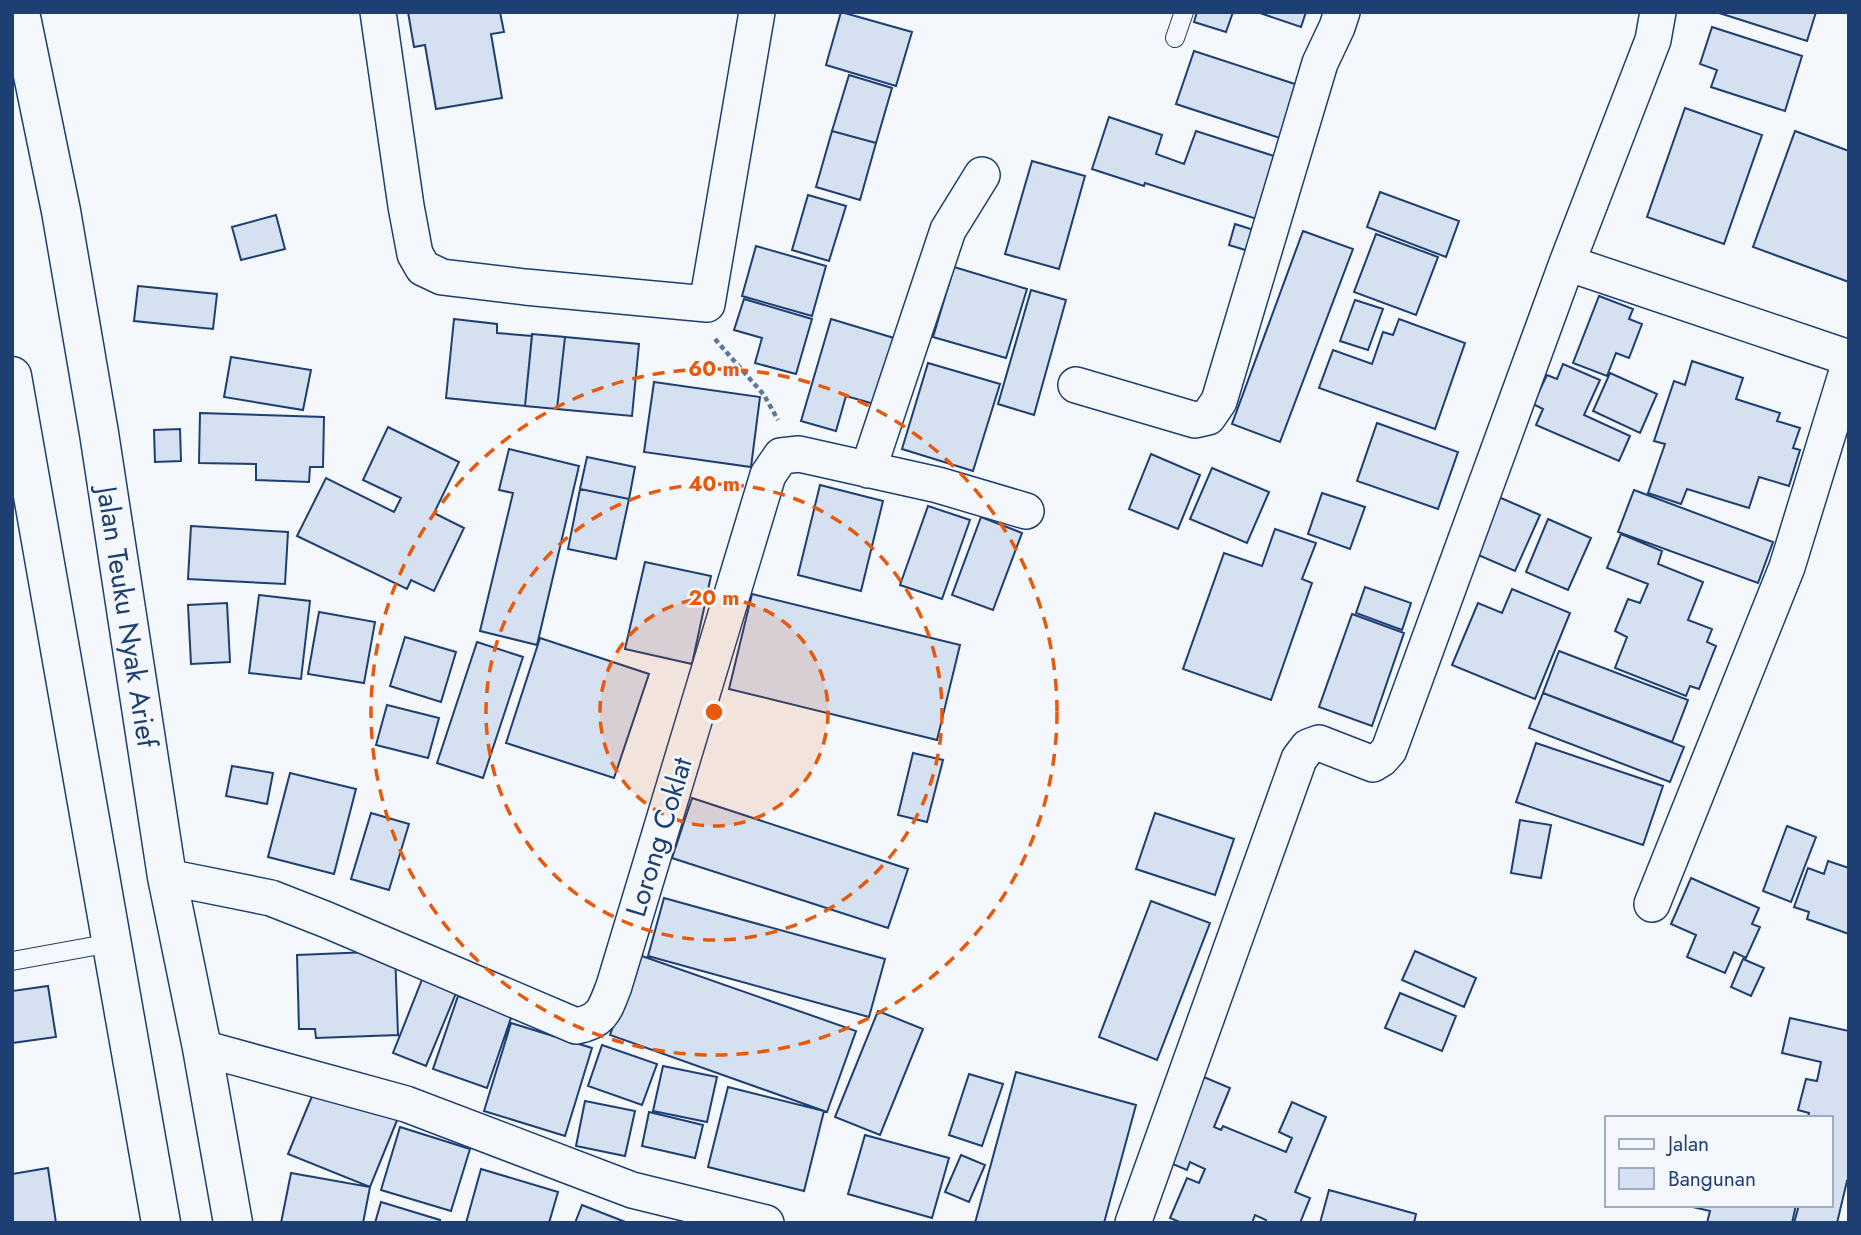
<svg xmlns="http://www.w3.org/2000/svg" width="1861" height="1235" font-family="Jost,sans-serif">
	<style>
		.building { fill: #d5e0f0; stroke: #1d3f73; stroke-width: 2 }
		.lines { fill: none; stroke-linecap: round; stroke-linejoin: round }
		.lane-casing { stroke: #1d3f73; stroke-width: 20 }
		.street-casing { stroke: #1d3f73; stroke-width: 38 }
		.highway-casing { stroke: #1d3f73; stroke-width: 41 }
		.path { stroke: #5e769c; stroke-width: 4.5; stroke-dasharray: 5 3.5; stroke-linecap: butt }
		.lane { stroke: #f4f7fb; stroke-width: 18 }
		.street { stroke: #f4f7fb; stroke-width: 35 }
		.highway { stroke: #f4f7fb; stroke-width: 38 }
		.ring { fill: none; stroke: #e8590c; stroke-width: 3.5; stroke-dasharray: 12 9 }
		.labels { text-anchor: middle; dominant-baseline: central; stroke-width: 5; stroke-linejoin: round; paint-order: stroke }
		.street-label { font-size: 28px; fill: #1d3f73; stroke: #f4f7fb }
		.centre { fill: #e8590c; stroke: #f4f7fb; stroke-width: 3.5 }
		.ring-label { font-size: 21px; text-anchor: middle; font-weight: bold; fill: #e8590c; stroke: #f4f7fb; stroke-width: 5; stroke-linejoin: round; paint-order: stroke }
	</style>
	<rect width="100%" height="100%" fill="#f4f7fb"/>
	<path class="building" d="M408 12H500L504 32 491 34 502 98 436 109 425 45 414 47Z
		M841 12 912 32 896 86 826 65Z
		M1197 12H1233L1226 32 1194 22Z
		M1257 12H1306L1301 27Z
		M1716 12H1816L1807 41Z
		M1712 27 1802 56 1785 111 1711 87 1717 70 1700 64Z
		M1194 51 1301 86 1283 139 1176 104Z
		M849 75 892 88 876 143 832 131Z
		M1685 108 1762 135 1724 244 1647 217Z
		M1109 117 1162 135 1156 154 1184 164 1196 131 1277 157 1266 222 1145 183 1144 186 1092 169Z
		M832 131 876 143 860 200 816 187Z
		M1795 131 1849 151V282L1753 247Z
		M1032 161 1085 176 1059 269 1005 254Z
		M1380 192 1459 221 1446 257 1367 227Z
		M808 195 846 206 829 261 792 250Z
		M276 215 285 249 241 260 232 227Z
		M1235 224 1260 232 1255 253 1229 245Z
		M1303 231 1353 249 1280 442 1232 424Z
		M1376 234 1438 257 1416 315 1354 292Z
		M756 246 826 266 812 316 742 296Z
		M954 267 1027 289 1006 358 933 337Z
		M138 286 217 294 213 329 134 321Z
		M1031 290 1066 300 1034 415 998 404Z
		M1599 296 1633 309 1629 319 1642 324 1629 358 1616 353 1607 376 1573 363Z
		M744 299 812 319 796 374 755 363 762 338 734 330Z
		M1355 300 1383 309 1368 350 1340 341Z
		M454 319 497 324V333L532 336 525 406 446 398Z
		M831 319 894 338 874 404 846 396 836 431 801 421Z
		M1399 319 1465 343 1435 429 1319 388 1333 350 1372 364 1383 332 1393 335Z
		M532 334 565 337 557 409 525 406Z
		M565 337 639 344 632 416 557 409Z
		M231 357 311 370 303 410 224 397Z
		M1692 361 1743 378 1736 399 1780 413 1777 421 1800 428 1793 448 1800 450 1789 486 1759 477 1749 508 1687 489 1681 504 1648 493 1665 444 1654 441 1674 381 1685 385Z
		M928 363 1000 384 973 471 902 449Z
		M1563 364 1600 380 1584 415 1630 436 1619 461 1536 425 1543 409 1533 404 1547 375 1557 379Z
		M1610 373 1657 394 1640 433 1593 411Z
		M654 382 760 397 751 467 644 452Z
		M200 413 324 417 323 467H310L309 482 256 480V464L199 463Z
		M1377 423 1458 452 1438 509 1357 481Z
		M388 427 459 462 434 513 464 528 434 591 411 580 407 589 297 536 326 478 394 512 401 498 363 480Z
		M180 429 181 461 155 462 154 430Z
		M509 449 579 466 537 645 480 631 513 493 499 490Z
		M1151 454 1200 475 1178 529 1129 509Z
		M587 457 635 467 629 499 580 489Z
		M1212 468 1269 492 1247 543 1190 519Z
		M820 485 883 501 861 591 798 575Z
		M580 489 629 499 616 559 568 549Z
		M1634 490 1773 542 1758 583 1618 532Z
		M1322 493 1365 507 1350 549 1308 534Z
		M1494 495 1540 515 1515 571 1469 551Z
		M928 506 970 520 942 599 900 585Z
		M981 517 1022 533 993 610 952 595Z
		M1548 519 1591 538 1568 590 1526 572Z
		M191 526 288 532 285 584 188 579Z
		M1275 529 1316 543 1302 579 1312 583 1271 700 1183 669 1224 553 1262 566Z
		M1621 534 1662 551 1658 564 1703 582 1688 620 1712 629 1707 642 1716 646 1699 689 1690 686 1686 696 1615 668 1627 637 1615 631 1628 599 1640 603 1648 584 1607 568Z
		M645 562 711 576 692 664 625 649Z
		M1365 587 1411 603 1402 630 1356 613Z
		M1512 589 1570 613 1535 699 1452 665 1478 603 1502 613Z
		M752 594 960 645 937 740 729 689Z
		M259 595 310 601 301 679 249 673Z
		M227 603 230 662 191 664 188 605Z
		M319 612 375 622 364 683 308 674Z
		M1352 614 1404 633 1372 726 1319 707Z
		M405 637 456 652 441 702 390 686Z
		M540 638 649 674 614 778 506 743Z
		M477 642 523 657 483 778 437 763Z
		M1559 651 1688 700 1672 742 1543 693Z
		M1543 693 1684 747 1670 782 1529 728Z
		M387 705 439 718 428 758 376 745Z
		M1536 743 1663 786 1643 845 1516 802Z
		M913 753 943 760 927 822 898 815Z
		M232 766 273 773 267 804 226 796Z
		M290 773 356 789 334 874 268 857Z
		M692 798 908 869 888 928 672 858Z
		M371 813 409 824 389 890 351 879Z
		M1155 813 1234 839 1215 895 1136 869Z
		M1520 820 1551 825 1541 878 1511 873Z
		M1787 826 1816 837 1791 902 1763 891Z
		M1828 861 1849 868V934L1807 919 1809 912 1794 907 1808 868 1824 874Z
		M1691 878 1759 908 1752 924 1760 927 1746 958 1734 952 1725 973 1687 957 1696 935 1671 924Z
		M664 898 885 959 869 1017 648 956Z
		M1151 901 1210 923 1157 1060 1099 1037Z
		M395 951 398 1035 316 1038 315 1029H299L297 955Z
		M1415 951 1476 978 1464 1007 1402 980Z
		M639 955 856 1031 827 1112 610 1035Z
		M1743 959 1764 968 1751 996 1731 987Z
		M425 972 459 986 426 1066 393 1053Z
		M48 986 56 1037 12 1043V991Z
		M1400 993 1456 1016 1442 1051 1385 1028Z
		M458 996 512 1015 487 1088 433 1069Z
		M878 1011 923 1029 880 1135 835 1117Z
		M1790 1018 1849 1031V1182L1847 1181 1837 1223H1794L1799 1205H1831V1118H1808L1809 1113 1798 1110 1806 1079 1817 1081 1821 1062 1782 1053Z
		M511 1023 592 1048 565 1136 484 1111Z
		M602 1045 657 1064 642 1105 588 1086Z
		M663 1066 717 1077 707 1122 653 1111Z
		M1016 1072 1136 1105 1104 1223H975Z
		M969 1074 1003 1084 982 1146 949 1135Z
		M1199 1075 1230 1088 1214 1127 1221 1130 1223 1126 1286 1152 1292 1138 1279 1132 1292 1102 1326 1117 1295 1192 1310 1198 1300 1223H1265L1266 1220 1255 1215 1252 1223H1182L1170 1218 1187 1178 1199 1183 1205 1169 1190 1162 1187 1170 1163 1160Z
		M317 1084 398 1118 370 1187 288 1154Z
		M728 1087 824 1111 804 1191 708 1167Z
		M585 1101 635 1111 625 1156 576 1146Z
		M649 1112 703 1125 695 1158 642 1146Z
		M400 1127 470 1149 451 1211 381 1190Z
		M865 1135 949 1158 932 1218 848 1194Z
		M961 1155 985 1165 969 1202 945 1192Z
		M48 1168 56 1223H12V1174Z
		M481 1169 558 1192 549 1223H466Z
		M291 1173 370 1187 363 1223H281Z
		M1329 1190 1416 1214 1414 1223H1320Z
		M381 1202 440 1220 439 1223H375Z
		M582 1205 628 1223H575Z
		M1694 1205H1796L1792 1223H1707L1710 1211 1693 1207Z"/>
	<g class="lines">
		<defs>
			<path id="lane" d="M1175 38 1184 12
				M12 961 111 943"/>
			<path id="street" d="M378 12 406 206 415 254 423 268 442 277 525 287 707 304 757 12
				M1658 12 1653 40 1567 263 1849 358
				M1076 385 1195 420 1208 417 1219 401 1320 63 1337 27 1342 12
				M868 470 948 230 982 175
				M167 877 271 898 327 920 576 1026C603 1021 605 1009 614 986L768 475 781 456 799 454 938 485 1026 511
				M1652 904 1787 567 1849 365
				M202 1048 406 1104 632 1190 766 1223
				M1133 1223 1299 759 1308 747 1319 743 1373 764 1381 759 1389 750 1567 263"/>
			<path id="highway" d="M20 12 61 211 99 433 167 877 202 1048 233 1223
				M12 376 161 1223"/>
		</defs>
		<use href="#lane" class="lane-casing"/>
		<use href="#street" class="street-casing"/>
		<use href="#highway" class="highway-casing"/>
		<path class="path" d="M715 339 764 395 778 420"/>
		<use href="#lane" class="lane"/>
		<use href="#street" class="street"/>
		<use href="#highway" class="highway"/>
	</g>
	<circle cx="714" cy="712" r="114" fill="#e8590c" fill-opacity=".12"/>
	<g class="ring">
		<circle cx="714" cy="712" r="114"/>
		<circle cx="714" cy="712" r="228"/>
		<circle cx="714" cy="712" r="343"/>
	</g>
	<g class="labels">
		<g class="street-label">
			<text transform="translate(127 617) rotate(81)">Jalan Teuku Nyak Arief</text>
			<text transform="translate(659 837) rotate(-73)">Lorong Coklat</text>
		</g>
	</g>
	<circle cx="714" cy="712" r="10" class="centre"/>
	<g class="ring-label">
		<text x="714" y="376">60 m</text>
		<text x="714" y="491">40 m</text>
		<text x="714" y="605">20 m</text>
	</g>
	<rect width="1861" height="1235" fill="none" stroke="#1d3f73" stroke-width="28"/>
	<rect x="1605" y="1116" width="228" height="91" fill="#f4f7fb" stroke="#9eadc5" stroke-width="2"/>
	<rect x="1619" y="1139" width="35" height="10" fill="#f4f7fb" stroke="#9eadc5" stroke-width="2"/>
	<text x="1668" y="1151" font-size="21" fill="#1d3f73">Jalan</text>
	<rect x="1619" y="1168" width="35" height="21" fill="#d5e0f0" stroke="#9eadc5" stroke-width="2"/>
	<text x="1668" y="1186" font-size="21" fill="#1d3f73">Bangunan</text>
</svg>
